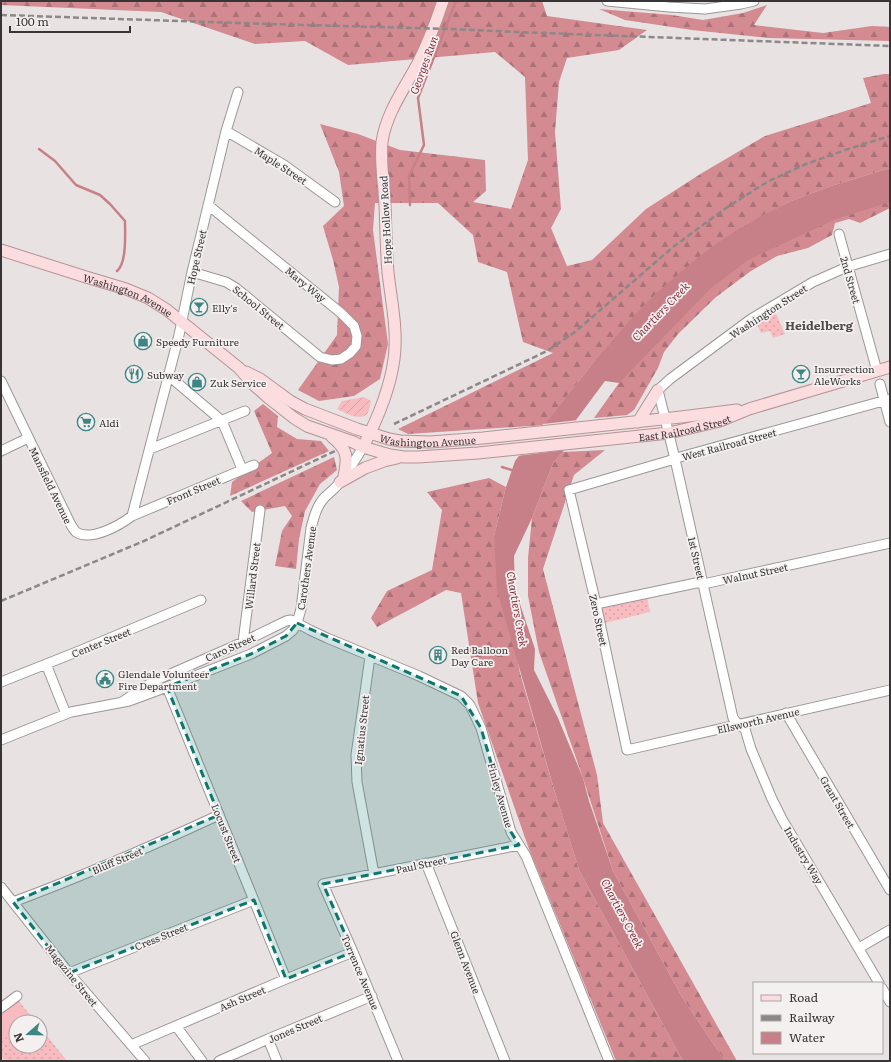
<svg xmlns="http://www.w3.org/2000/svg" width="891" height="1062" font-family="Literata,serif">
	<style>
		.grass { fill: url(#grass-dots) }
		.forest { fill: url(#forest-firs) }
		.garden { fill: url(#garden-furrows) }
		.pitch { fill: #f8bbc0 }
		.water { fill: #c78087 }
		.pier { fill: #e8e2e3 }
		.lines { fill: none; stroke-linecap: round; stroke-linejoin: round }
		.stream { stroke: #c78087; stroke-width: 2.5 }
		.minor-casing { stroke: #9c9697; stroke-width: 11 }
		.major-casing { stroke: #b59396; stroke-width: 13 }
		.minor { stroke: #fff; stroke-width: 9 }
		.major { stroke: #fbdcdf; stroke-width: 11 }
		.rail { stroke: #8c8889; stroke-width: 2.5; stroke-dasharray: 6 3; stroke-linecap: butt }
		.marked { fill: #0f766e; fill-opacity: 0.2; stroke: #0f766e; stroke-width: 3; stroke-dasharray: 8 5; stroke-linejoin: round }
		.labels { text-anchor: middle; dominant-baseline: central; stroke-width: 3.5; stroke-linejoin: round; paint-order: stroke }
		.street-label { font-size: 10px; fill: #383536; stroke: #f5f0f0 }
		.poi-label { font-size: 10px; fill: #383536; stroke: #f5f0f0; text-anchor: start }
		.water-label { font-size: 11px; font-style: italic; fill: #862f3e; stroke: #f5f0f0 }
		.quarter-label { font-size: 12px; font-weight: bold; fill: #504b4c; stroke: #f5f0f0 }
	</style>
	<defs>
		<pattern id="grass-dots" width="8" height="8" patternUnits="userSpaceOnUse"><rect width="8" height="8" fill="#f8bbc0"/><path d="M2 2h.1M6 6h.1" fill="none" stroke="#d5a1a6" stroke-width="1.8" stroke-linecap="round"/></pattern>
		<pattern id="forest-firs" width="22" height="20" patternUnits="userSpaceOnUse"><rect width="22" height="20" fill="#d38a91"/><path d="M5 1l3.5 6h-7zM16 11l3.5 6h-7z" fill="#ac7277"/></pattern>
		<pattern id="garden-furrows" width="10" height="10" patternUnits="userSpaceOnUse"><rect width="10" height="10" fill="#f8bbc0"/><path d="M-1 1l2-2M0 10L10 0M9 11l2-2" fill="none" stroke="#d5a1a6"/></pattern>
	</defs>
	<rect width="100%" height="100%" fill="#e8e2e3"/>
	<path class="grass" d="M775 311 785 334 773 338 770 331 761 333 756 323Z
		M647 597 650 612 605 623 601 608Z
		M17 999 36 1022H16V1046H40V1027L67 1061H5L1 1056V1011Z"/>
	<path class="forest" d="M1 1H542L547 16 647 30 619 50 567 58 559 82 555 132 561 209 551 228 567 266 592 260 646 209 702 173 765 136 871 103 863 78 884 74H890V168L831 186 791 201 743 226 590 367 544 425 408 434 398 429 553 353 523 342 507 272 478 262 473 235 438 203H375L373 230 388 344 380 379 354 396 319 401 298 390 337 335 339 287 333 260 323 226 344 206 339 172 320 124 358 134 400 150 485 160 486 191 473 202 511 209 528 160 525 77 495 52 348 65 305 41 255 44 161 12 1 5Z
		M767 5 754 25 823 33 872 26 890 27V41L768 38 692 30 625 20 599 9 672 15 703 20 743 13Z
		M890 198V208L860 223 849 219 835 223 832 235 808 248 777 256 751 271 716 297 678 334 664 352 658 368 634 410 627 415 594 418 654 334 713 279 782 237Z
		M263 404 278 416 277 427 297 439 321 441 329 451 230 496 232 482 272 453 254 411Z
		M605 450 574 475 543 569 597 775 603 823 737 1061H725L682 997 613 871 583 778 539 652 528 596V558L532 518 553 463 563 452Z
		M334 457 337 470 320 484 305 511 299 539 296 569 275 566 282 531 292 516 285 506 252 512 241 501Z
		M489 478 506 487 494 536 520 673 554 789 579 870 683 1061H616L529 849 478 703 461 593 446 590 377 627 371 618 387 591 432 570 442 510 427 492Z"/>
	<path class="garden" d="M364 397 371 401C370 405 370 410 367 414 359 422 344 412 337 409L342 401Z"/>
	<path class="pitch" d="M17 1003 30 1019 26 1022H16V1030L1 1042V1016Z"/>
	<path class="water" d="M890 168V202L836 219 748 260 711 288 619 383 605 381 576 420 563 452 553 463 532 518 514 556 515 589 535 649 534 670 558 718 583 778 589 801 613 871 682 997 725 1061H683L579 870 554 789 497 590 494 536 506 487 515 461 590 367 631 319 653 296 696 259 716 244 743 226 765 214 791 201 831 186Z"/>
	<path class="pier" d="M579 420 565 450 517 456 543 424Z"/>
	<g class="lines">
		<path class="stream" d="M39 149 55 161 76 185 100 195 110 204 125 221C125 233 127 263 117 271
			M410 205 409 176 424 145 418 98 456 1
			M502 467 515 471"/>
		<defs>
			<path id="minor" d="M607 1 669 7 705 9 741 4 754 1
				M226 131 284 165 335 202
				M839 234 877 371
				M192 272 226 282 236 288 320 357 332 360 341 359 350 353 356 346 357 336 354 326 341 313 208 205
				M168 375 222 421 242 469
				M1 381 69 521C71 525 73 529 76 532 91 542 120 525 132 516L254 465
				M880 384 890 422
				M890 399 680 457 668 461 569 490 596 604 627 750 890 690
				M150 449 245 411
				M1 451 28 438
				M132 516 179 335 192 272 226 131 238 92
				M596 604 696 583H708L890 543
				M243 642 260 510
				M370 657 356 755 357 782 374 874
				M46 664 66 714
				M1 682 79 651 201 600
				M167 687 286 979
				M122 702 144 687 159 679 243 642 286 621 291 620 310 630 327 638 419 676 461 696 470 705 481 728 511 832 526 856 609 1061
				M786 713 890 890
				M1 740 71 712 129 701 167 687 251 654 286 636 293 630 297 623 301 609 311 528C314 517 317 505 325 497 330 492 337 487 341 481 349 470 356 459 363 447
				M426 863 505 1061
				M1 887 69 973 145 1061
				M13 902C83 876 152 846 219 815
				M859 948 890 930
				M69 973 254 900
				M879 983 782 819 772 799 751 749 745 729 738 724 733 718 675 459 658 390 670 379 751 319 813 282 847 267 890 254
				M882 988 890 1002
				M1 1008 17 996
				M176 1026 202 1061
				M268 1039 277 1061
				M131 1045 286 979 353 952
				M219 1061 268 1039 372 996
				M398 1061 353 952 323 884 519 845"/>
			<g id="major">
				<path id="s1" d="M1 250 86 277 126 289 148 298 167 310 198 335 239 368 254 385 270 399 294 418 307 426 353 442 363 447 390 455 404 457H418L478 453 669 433 720 421 749 409 890 367"/>
				<path id="s2" d="M246 372 260 379 290 401 305 409 357 429 389 439 400 441 430 442 483 438 681 417 737 410"/>
				<path d="M638 422 658 390"/>
				<path d="M332 437C348 450 348 457 344 476"/>
				<path d="M363 447C377 420 390 390 394 359 398 330 391 300 388 272 386 250 386 228 385 205 384 184 380 163 382 142 386 113 405 88 418 63 428 43 436 22 443 1"/>
				<path d="M340 482 365 468 384 461 397 458"/>
			</g>
		</defs>
		<use href="#minor" class="minor-casing"/>
		<use href="#major" class="major-casing"/>
		<use href="#minor" class="minor"/>
		<use href="#major" class="major"/>
		<path class="rail" d="M1 15 268 24 451 29 517 32 890 46
			M394 424 547 351 575 332 673 247 726 208 767 182 806 164 851 148 890 136
			M1 601 144 541 335 451"/>
	</g>
	<path class="marked" d="M297 623 461 696 481 728 511 832 519 845 323 884 353 952 286 979 254 900 69 973 13 902 219 815 167 687 251 654 286 636Z"/>
	<defs>
		<symbol id="bar-ring" viewBox="-11 -11 22 22"><circle r="9.5" fill="#f5f0f0" stroke="#3e8684" stroke-width="1.5"/><path d="M-6-5H6L.8 .8V4.5H3.5V6h-7V4.5H-.8V.8Z" fill="#3e8684"/></symbol>
		<symbol id="shop-ring" viewBox="-11 -11 22 22"><circle r="9.5" fill="#f5f0f0" stroke="#3e8684" stroke-width="1.5"/><path d="M-5-2.5h2.3a2.7 3.5 0 0 1 5.4 0H5L5.5 6h-11ZM-1.5-2.5h3a1.5 2.3 0 0 0-3 0Z" fill="#3e8684"/></symbol>
		<symbol id="restaurant-ring" viewBox="-11 -11 22 22"><circle r="9.5" fill="#f5f0f0" stroke="#3e8684" stroke-width="1.5"/><path d="M-5-6h1v4h1v-4h1v4h1v-4h1v5L-1.5 .5V6h-2V.5L-5-1ZM5-6V6H3V1.5H1.5Q1.5-4 5-6Z" fill="#3e8684"/></symbol>
		<symbol id="supermarket-ring" viewBox="-11 -11 22 22"><circle r="9.5" fill="#f5f0f0" stroke="#3e8684" stroke-width="1.5"/><path d="M-6-5.5h2.5l.6 2H6L4.5 2H-2.5L-4.4-4H-6ZM-1.5 3.2a1.3 1.3 0 1 0 .1 0ZM3 3.2a1.3 1.3 0 1 0 .1 0Z" fill="#3e8684"/></symbol>
		<symbol id="building-ring" viewBox="-11 -11 22 22"><circle r="9.5" fill="#f5f0f0" stroke="#3e8684" stroke-width="1.5"/><path d="M-4-6H4V6H1V3H-1V6H-4ZM-2.5-4.3h1.7v1.8h-1.7ZM.8-4.3h1.7v1.8H.8ZM-2.5-1h1.7V.8h-1.7ZM.8-1h1.7V.8H.8Z" fill="#3e8684"/></symbol>
		<symbol id="civic-ring" viewBox="-11 -11 22 22"><circle r="9.5" fill="#f5f0f0" stroke="#3e8684" stroke-width="1.5"/><path d="M-.6-6.5H3V-4.5H.6V-3L4-1V1h2V6H-6V1h2V-1L-.6-3ZM-1.2 2.5V6h2.4V2.5Z" fill="#3e8684"/></symbol>
	</defs>
	<g fill-rule="evenodd">
		<use href="#bar-ring" x="189" y="297" width="20" height="20"/>
		<use href="#shop-ring" x="133" y="331" width="20" height="20"/>
		<use href="#restaurant-ring" x="124" y="364" width="20" height="20"/>
		<use href="#bar-ring" x="791" y="364" width="20" height="20"/>
		<use href="#shop-ring" x="187" y="372" width="20" height="20"/>
		<use href="#supermarket-ring" x="76" y="412" width="20" height="20"/>
		<use href="#building-ring" x="428" y="645" width="20" height="20"/>
		<use href="#civic-ring" x="95" y="669" width="20" height="20"/>
	</g>
	<g class="labels">
		<g class="street-label">
			<text transform="translate(281 165) rotate(33)">Maple Street</text>
			<text transform="translate(385 220) rotate(-93)">Hope Hollow Road</text>
			<text transform="translate(196 257) rotate(-77)">Hope Street</text>
			<text transform="translate(851 280) rotate(74)">2nd Street</text>
			<text transform="translate(306 284) rotate(39)">Mary Way</text>
			<text stroke="none"><textPath href="#s1" startOffset="135">Washington Avenue</textPath></text>
			<text transform="translate(259 307) rotate(39)">School Street</text>
			<text transform="translate(768 311) rotate(-33)">Washington Street</text>
			<text stroke="none"><textPath href="#s1" startOffset="744">East Railroad Street</textPath></text>
			<text stroke="none"><textPath href="#s2" startOffset="198">Washington Avenue</textPath></text>
			<text transform="translate(729 444) rotate(-15)">West Railroad Street</text>
			<text transform="translate(51 485) rotate(64)">Mansfield Avenue</text>
			<text transform="translate(193 490) rotate(-23)">Front Street</text>
			<text transform="translate(697 558) rotate(77)">1st Street</text>
			<text transform="translate(306 568) rotate(-82)">Carothers Avenue</text>
			<text transform="translate(755 573) rotate(-12)">Walnut Street</text>
			<text transform="translate(252 576) rotate(-83)">Willard Street</text>
			<text transform="translate(599 620) rotate(78)">Zero Street</text>
			<text transform="translate(101 642) rotate(-22)">Center Street</text>
			<text transform="translate(230 647) rotate(-24)">Caro Street</text>
			<text transform="translate(758 720) rotate(-13)">Ellsworth Avenue</text>
			<text transform="translate(361 730) rotate(-84)">Ignatius Street</text>
			<text transform="translate(501 795) rotate(74)">Finley Avenue</text>
			<text transform="translate(838 802) rotate(60)">Grant Street</text>
			<text transform="translate(227 833) rotate(68)">Locust Street</text>
			<text transform="translate(804 855) rotate(59)">Industry Way</text>
			<text transform="translate(117 860) rotate(-23)">Bluff Street</text>
			<text transform="translate(421 864) rotate(-12)">Paul Street</text>
			<text transform="translate(161 936) rotate(-22)">Cress Street</text>
			<text transform="translate(466 962) rotate(69)">Glenn Avenue</text>
			<text transform="translate(361 972) rotate(67)">Torrence Avenue</text>
			<text transform="translate(72 975) rotate(51)">Magazine Street</text>
			<text transform="translate(242 998) rotate(-23)">Ash Street</text>
			<text transform="translate(295 1028) rotate(-23)">Jones Street</text>
		</g>
		<g class="poi-label">
			<text x="212" y="307">Elly's</text>
			<text x="156" y="341">Speedy Furniture</text>
			<text x="814" y="368">Insurrection<tspan x="814" dy="12">AleWorks</tspan></text>
			<text x="147" y="374">Subway</text>
			<text x="210" y="382">Zuk Service</text>
			<text x="99" y="422">Aldi</text>
			<text x="451" y="649">Red Balloon<tspan x="451" dy="12">Day Care</tspan></text>
			<text x="118" y="673">Glendale Volunteer<tspan x="118" dy="12">Fire Department</tspan></text>
		</g>
		<g class="water-label">
			<text transform="translate(423 65) rotate(-70)">Georges Run</text>
			<text transform="translate(660 311) rotate(-46)">Chartiers Creek</text>
			<text transform="translate(518 609) rotate(80)">Chartiers Creek</text>
			<text transform="translate(623 913) rotate(62)">Chartiers Creek</text>
		</g>
		<g class="quarter-label">
			<text x="819" y="325">Heidelberg</text>
		</g>
	</g>
	<rect width="891" height="1062" fill="none" stroke="#383536" stroke-width="4"/>
	<rect x="753" y="982" width="130" height="72" fill="#f5f0f0" stroke="#a9a5a6"/>
	<rect x="761" y="995" width="20" height="6" fill="#fbdcdf" stroke="#a9a5a6"/>
	<text x="789" y="1002" font-size="12" fill="#383536">Road</text>
	<rect x="761" y="1015" width="20" height="6" fill="#8c8889" stroke="#a9a5a6"/>
	<text x="789" y="1022" font-size="12" fill="#383536">Railway</text>
	<rect x="761" y="1032" width="20" height="12" fill="#c78087" stroke="#a9a5a6"/>
	<text x="789" y="1042" font-size="12" fill="#383536">Water</text>
	<g transform="translate(28 1034) rotate(250)"><circle r="19" fill="#f5f0f0" stroke="#a9a5a6"/>
	<path d="M0-3L7 15L0 10L-7 15Z" fill="#3e8684"/>
	<text y="-6" font-size="11" font-weight="bold" text-anchor="middle" fill="#383536">N</text>
	</g>
	<path d="M10 26v6h120v-6" fill="none" stroke="#383536" stroke-width="2"/>
	<text x="16" y="26" font-size="12" fill="#383536" stroke="#f5f0f0" stroke-width="3" paint-order="stroke">100 m</text>
</svg>
